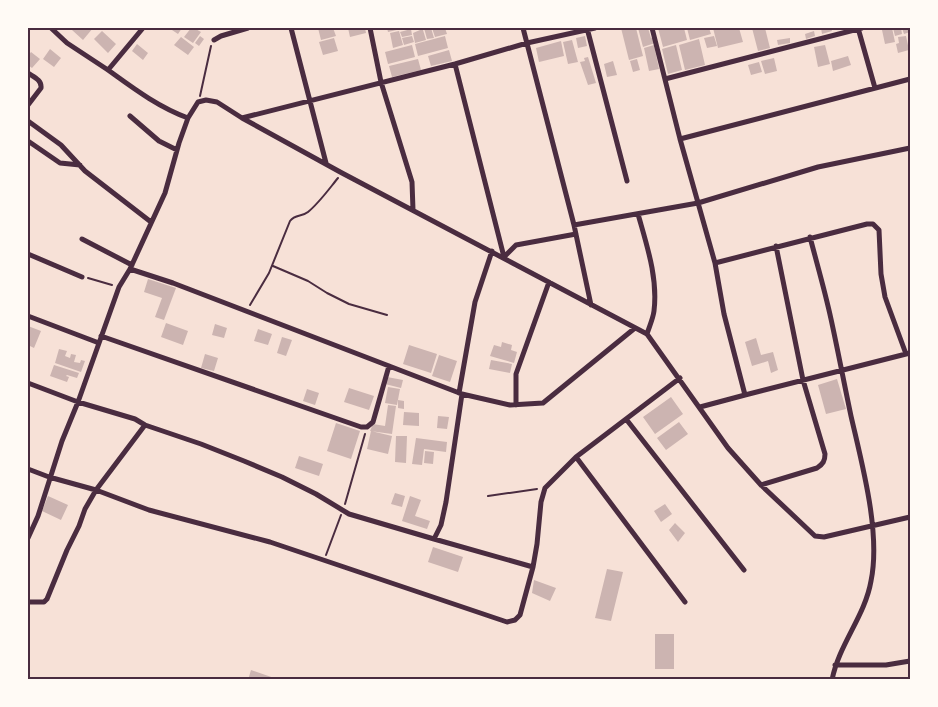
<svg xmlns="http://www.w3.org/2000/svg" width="938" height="707" font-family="'Golos Text',sans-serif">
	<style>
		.building { fill: #ccb4b1 }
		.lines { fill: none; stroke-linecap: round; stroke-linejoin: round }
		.path { stroke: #4a2c40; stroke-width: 2 }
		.minor { stroke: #4a2c40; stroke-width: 5 }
		.neatline { fill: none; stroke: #4a2c40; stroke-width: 2 }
	</style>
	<rect width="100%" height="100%" fill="#f7e1d7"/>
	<path class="building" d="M74 28H93L83 40 72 30Z
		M169 28H182L178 34Z
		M191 28H194L201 32 193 43 184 37Z
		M318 28H333L336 36 321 40Z
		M348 28H365L366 33 350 37Z
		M387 28H405L388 32Z
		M424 28H431L434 38 427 39Z
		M432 28H445L447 34 435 37Z
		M621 28H636L643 56 629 60Z
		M638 28H648L651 38 653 37 655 43 643 47Z
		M658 28H684L687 40 663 47Z
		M687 28H709L711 34 690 40Z
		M713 28H739L743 42 718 48Z
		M752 28H765L770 48 758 51Z
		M821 28H831L832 31 822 34Z
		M892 28 895 42 885 44 882 30Z
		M893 28H901L902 34 895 36Z
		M902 28H910V32L904 34Z
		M411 29 412 35 402 37 400 32Z
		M420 30H423L426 40 415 43 413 33Z
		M102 31 116 44 108 53 94 39Z
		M399 31 403 45 393 48 390 33Z
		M814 31 815 36 806 39 805 34Z
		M200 36 204 39 199 46 195 43Z
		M412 36 414 42 404 45 402 38Z
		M445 36 448 48 418 56 415 44Z
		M585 36 587 46 578 48 576 38Z
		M714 36 717 46 707 48 704 38Z
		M906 36 909 50 898 53 896 44 899 43 898 37Z
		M181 37 194 47 188 55 174 45Z
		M334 38 338 51 323 55 319 42Z
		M790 38V43L778 45 777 40Z
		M699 39 705 65 685 70 679 45Z
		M572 40 578 62 568 64 563 42Z
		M561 41 564 56 539 62 536 48Z
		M137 44 148 53 143 60 132 51Z
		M412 45 415 57 388 64 385 52Z
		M654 45 659 69 649 71 644 48Z
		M676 45 682 70 668 74 662 49Z
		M825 45 830 64 818 67 814 47Z
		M50 49 61 58 54 67 43 59Z
		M449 50 452 61 431 66 428 56Z
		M31 52 40 59 32 68 28 65V56Z
		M848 56 851 65 833 71 831 61Z
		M588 57 596 83 588 85 580 62 585 61 584 58Z
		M774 58 777 71 765 74 761 61Z
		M418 59 421 70 392 77 389 66Z
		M637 59 640 70 633 72 630 61Z
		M613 61 617 75 607 77 604 64Z
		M759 62 762 72 751 75 748 65Z
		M148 279 176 288 164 320 155 317 162 298 144 292Z
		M166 323 188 331 183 345 161 337Z
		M215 324 227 328 224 338 212 335Z
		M28 326 41 331 34 348 28 345Z
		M258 329 272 334 268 345 254 341Z
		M282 337 292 340 286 356 277 353Z
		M756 338 761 355 773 352 778 370 771 373 768 361 752 366 745 342Z
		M502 342 512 345 511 350 517 352 514 363 490 356 494 345 501 347Z
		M409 345 437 354 431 373 403 364Z
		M59 349 67 351 65 356 70 358 71 354 76 355 74 362 80 363 81 360 85 361 81 372 55 363Z
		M205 354 218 358 214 371 201 368Z
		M439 355 457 361 450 382 432 376Z
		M491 360 512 364 510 373 489 369Z
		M54 365 79 373 77 378 67 375 66 376 69 377 67 382 50 376Z
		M387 377 403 380 401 388 385 384Z
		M837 379 846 409 826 414 818 385Z
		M388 387 400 389 397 405 385 403Z
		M349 388 374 396 369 410 344 402Z
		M307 389 319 393 315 405 303 401Z
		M671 397 683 414 655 434 643 417Z
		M398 400 404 401V409L398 408Z
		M388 405 396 406 392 434 370 431 373 424 385 426Z
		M404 412 419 413V426L403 425Z
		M438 416 449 417 447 429 437 428Z
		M679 422 688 434 666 450 657 438Z
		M336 423 360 431 351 459 327 451Z
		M371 431 392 436 388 454 367 449Z
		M396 436H407L406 463 395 462Z
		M416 438 447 442 446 452 424 449 422 465 412 464Z
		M425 451 434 452 433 464 424 463Z
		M299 456 323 464 319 476 295 468Z
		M395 493 405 496 402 507 391 504Z
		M48 496 68 505 61 520 42 511Z
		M410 496 421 500 415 516 430 521 427 529 402 521Z
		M665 504 672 514 661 522 654 511Z
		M675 523 685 533 678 542 669 530Z
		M433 547 463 557 458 572 428 562Z
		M607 569 623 572 611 621 595 618Z
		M534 580 556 588 550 601 532 593Z
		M655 634H674V669H655Z
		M251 670 277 679V680H248Z"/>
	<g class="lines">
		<path class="path" d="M200 96 211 46
			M273 266 308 281 327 293 349 304 387 315
			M88 278 112 285
			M250 305 269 273 290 221C295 214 302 217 308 212 319 203 329 189 338 178
			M488 496 537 489
			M345 504 365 434
			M326 555 341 515"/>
		<path class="minor" d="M51 28 67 43 108 70
			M143 28 108 70C133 88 158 107 188 118
			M291 28 326 163
			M370 28 381 82 412 182 413 210
			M523 28 574 225 591 305
			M587 28 627 181
			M652 28 680 139 715 263 724 314 745 395 700 407
			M858 28 875 88
			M214 40 221 36 248 28
			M455 64 504 257
			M28 73C34 77 42 80 41 88L28 105
			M665 79 862 28
			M130 116 159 141 177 150
			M242 118 455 64 527 43 595 28
			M28 121 61 145 85 171 151 222
			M680 139 910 79
			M28 141 60 163 80 165
			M638 214C647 246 658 278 654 311 653 319 649 327 647 334
			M574 225 698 203 818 167 910 148
			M810 237C817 264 825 291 831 319 838 351 844 383 851 416 862 464 881 533 871 581 865 616 839 644 832 680
			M82 239 132 265
			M28 254 82 277
			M504 257 516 245 576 234
			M715 263 867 224H873L879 230 881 274 885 297 906 354
			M28 316 99 343
			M101 336 361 427H367L373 422 389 366
			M28 383 78 402 135 419 145 425 201 444 244 461 282 477 316 494 349 514 434 539 441 525 446 502 462 394 173 283 130 269
			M459 393 475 302 492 251
			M462 394 510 405 543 403 635 328
			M745 395 910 353
			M516 405V374L549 282
			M626 419 744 570
			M576 457 685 602
			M28 469 49 477 96 490 149 510 270 542 507 622 515 620 520 615 533 567 537 544 541 502 545 488 576 457 680 378
			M761 485 817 468C823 464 825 461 825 454L803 380 776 246
			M28 538 38 516 62 441 78 402 119 287 130 269 165 193 179 143 188 118 198 102 206 100 217 102 242 118 342 173 647 334 728 448 761 485 815 536 824 537 910 517
			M434 539 533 567
			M28 602H44L47 599 67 550 79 526 85 509 96 490 145 425
			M835 665H886L910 661"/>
	</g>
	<rect width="938" height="707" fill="none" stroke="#fffaf5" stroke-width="58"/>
	<rect x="29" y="29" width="880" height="649" class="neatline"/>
</svg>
